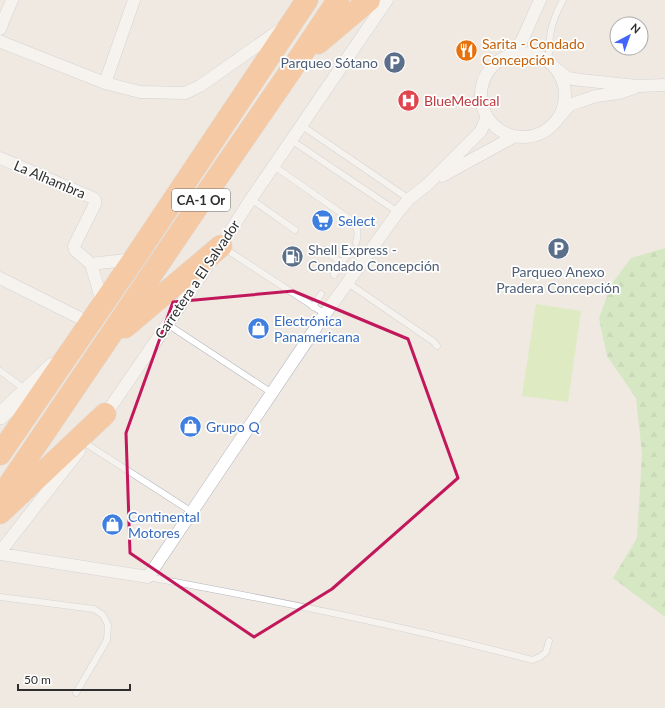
<svg xmlns="http://www.w3.org/2000/svg" width="665" height="708" font-family="Lato,sans-serif">
	<style>
		.forest { fill: url(#forest-firs) }
		.pitch { fill: #c9ec9a }
		.lines { fill: none; stroke-linecap: round; stroke-linejoin: round }
		.lane-casing { stroke: #b4b7c1; stroke-width: 7 }
		.street-casing { stroke: #b4b7c1; stroke-width: 13 }
		.secondary-casing { stroke: #b4b7c1; stroke-width: 18 }
		.highway-casing { stroke: #c9c9c9; stroke-width: 23 }
		.lane { stroke: #fff; stroke-width: 6 }
		.street { stroke: #fff; stroke-width: 12 }
		.secondary { stroke: #fff; stroke-width: 17 }
		.highway { stroke: #ffa35c; stroke-width: 22 }
		.marked { fill: none; stroke: #c2185b; stroke-width: 3; stroke-linejoin: round }
		.labels { text-anchor: middle; dominant-baseline: central; stroke-width: 3.5; stroke-linejoin: round; paint-order: stroke }
		.shield { fill: #fff; stroke: #6d6d6d; stroke-width: 1 }
		.shield-label { font-size: 13px; font-weight: bold; fill: #2e2e2e }
		.food-label { font-size: 14px; fill: #c56008; stroke: #fff; text-anchor: start }
		.service-label { font-size: 14px; fill: #4e5e75; stroke: #fff; text-anchor: end }
		.health-label { font-size: 14px; fill: #be3a42; stroke: #fff; text-anchor: start }
		.street-label { font-size: 14px; fill: #2e2e2e; stroke: #fff }
		.shop-label { font-size: 14px; fill: #366cbe; stroke: #fff; text-anchor: start }
	</style>
	<defs>
		<pattern id="forest-firs" width="22" height="20" patternUnits="userSpaceOnUse"><rect width="22" height="20" fill="#b6e59e"/><path d="M5 1l3.5 6h-7zM16 11l3.5 6h-7z" fill="#9dc588"/></pattern>
	</defs>
	<rect width="100%" height="100%" fill="#efe9e1"/>
	<path class="forest" d="M665 248V617L613 578 637 538 642 454 636 398 607 356 599 318 611 285 631 258Z"/>
	<path class="pitch" d="M536 304 581 311 568 402 522 396Z"/>
	<g class="lines">
		<defs>
			<path id="lane" d="M549 62C548 37 551 22 563 0
				M301 125 409 199
				M291 140 398 212
				M274 166 351 220C358 228 359 233 356 243
				M251 199 295 230
				M224 248 325 314
				M324 250 342 263
				M334 275 347 255
				M348 283 434 342 437 346
				M313 307 321 294
				M167 324 272 393
				M0 371 26 390
				M85 443 192 512
				M148 577C277 601 405 626 532 660L540 657 546 652 549 641
				M0 597 94 609 103 615 108 625 107 640 76 693"/>
			<path id="street" d="M0 29 12 0
				M0 41 1 42 105 83 140 92 185 93 200 86 281 29
				M481 95a42 42 0 1 1 84 0a42 42 0 1 1-84 0Z
				M514 54 524 36 540 0
				M558 70 568 78 581 80 637 86 665 85
				M105 83 134 0
				M560 116 570 105 581 101 596 96 619 93 634 88
				M0 158 93 198 95 200V204L74 246 75 250 91 264 103 305
				M442 176 515 136
				M218 250 251 199 387 0
				M91 264 134 259
				M0 278 90 323
				M103 418 206 268
				M0 552 79 451
				M0 554 148 577 325 314 398 212 409 199 428 184 481 131 487 116"/>
			<path id="secondary" d="M0 416 53 366"/>
			<path id="highway" d="M318 43 369 0
				M125 327 221 246
				M0 454 134 259 307 0
				M0 498 206 194 300 57 338 0
				M0 513 105 414"/>
		</defs>
		<use href="#lane" class="lane-casing"/>
		<use href="#street" class="street-casing"/>
		<use href="#secondary" class="secondary-casing"/>
		<use href="#highway" class="highway-casing"/>
		<use href="#lane" class="lane"/>
		<use href="#street" class="street"/>
		<use href="#secondary" class="secondary"/>
		<use href="#highway" class="highway"/>
	</g>
	<path d="M0 0H665V708H0ZM293 291 408 339 458 478 332 589 254 637 130 553 126 433 173 302Z" fill="#efe9e1" fill-opacity=".55" fill-rule="evenodd"/>
	<path class="marked" d="M293 291 408 339 458 478 332 589 254 637 130 553 126 433 173 302Z"/>
	<defs>
		<symbol id="restaurant-disc" viewBox="-11 -11 22 22"><circle r="9.5" fill="#e8710a" stroke="#fff"/><path d="M-5-6h1v4h1v-4h1v4h1v-4h1v5L-1.5 .5V6h-2V.5L-5-1ZM5-6V6H3V1.5H1.5Q1.5-4 5-6Z" fill="#fff"/></symbol>
		<symbol id="parking-disc" viewBox="-11 -11 22 22"><circle r="9.5" fill="#5c6f8a" stroke="#fff"/><path d="M-3.5-5.5H1a3.5 3.5 0 0 1 0 7H-1V5.5H-3.5ZM-1-3.4V-.6H.8a1.4 1.4 0 0 0 0-2.8Z" fill="#fff"/></symbol>
		<symbol id="hospital-disc" viewBox="-11 -11 22 22"><circle r="9.5" fill="#e0444e" stroke="#fff"/><path d="M-5-5h3v3.5h4V-5h3V5h-3V1.5h-4V5h-3Z" fill="#fff"/></symbol>
		<symbol id="supermarket-disc" viewBox="-11 -11 22 22"><circle r="9.5" fill="#3f7fe0" stroke="#fff"/><path d="M-6-5.5h2.5l.6 2H6L4.5 2H-2.5L-4.4-4H-6ZM-1.5 3.2a1.3 1.3 0 1 0 .1 0ZM3 3.2a1.3 1.3 0 1 0 .1 0Z" fill="#fff"/></symbol>
		<symbol id="fuel-disc" viewBox="-11 -11 22 22"><circle r="9.5" fill="#5c6f8a" stroke="#fff"/><path d="M-5.5-6h7V0h2V4h1.3V-2.5L3-4.5l.8-.8L6-3V5H2.5V1h-1V6h-7ZM-4.2-4.7v3.2H.2V-4.7Z" fill="#fff"/></symbol>
		<symbol id="shop-disc" viewBox="-11 -11 22 22"><circle r="9.5" fill="#3f7fe0" stroke="#fff"/><path d="M-5-2.5h2.3a2.7 3.5 0 0 1 5.4 0H5L5.5 6h-11ZM-1.5-2.5h3a1.5 2.3 0 0 0-3 0Z" fill="#fff"/></symbol>
	</defs>
	<g fill-rule="evenodd">
		<use href="#restaurant-disc" x="454" y="38" width="25" height="25"/>
		<use href="#parking-disc" x="382" y="50" width="25" height="25"/>
		<use href="#hospital-disc" x="396" y="88" width="25" height="25"/>
		<use href="#supermarket-disc" x="310" y="208" width="25" height="25"/>
		<use href="#parking-disc" x="546" y="236" width="25" height="25"/>
		<use href="#fuel-disc" x="280" y="244" width="25" height="25"/>
		<use href="#shop-disc" x="246" y="316" width="25" height="25"/>
		<use href="#shop-disc" x="178" y="414" width="25" height="25"/>
		<use href="#shop-disc" x="100" y="512" width="25" height="25"/>
	</g>
	<g class="labels">
		<rect class="shield" x="172" y="189" width="58" height="22" rx="3"/>
		<g class="shield-label">
			<text x="201" y="200">CA-1 Or</text>
		</g>
		<g class="food-label">
			<text x="482" y="43">Sarita - Condado<tspan x="482" dy="16">Concepción</tspan></text>
		</g>
		<g class="service-label">
			<text x="378" y="62">Parqueo Sótano</text>
			<text x="308" y="249" text-anchor="start">Shell Express -<tspan x="308" dy="16">Condado Concepción</tspan></text>
			<text x="558" y="271" text-anchor="middle">Parqueo Anexo<tspan x="558" dy="16">Pradera Concepción</tspan></text>
		</g>
		<g class="health-label">
			<text x="424" y="100">BlueMedical</text>
		</g>
		<g class="street-label">
			<text transform="translate(50 179) rotate(23)">La Alhambra</text>
			<text transform="translate(197 279) rotate(-56)">Carretera a El Salvador</text>
		</g>
		<g class="shop-label">
			<text x="338" y="220">Select</text>
			<text x="274" y="320">Electrónica<tspan x="274" dy="16">Panamericana</tspan></text>
			<text x="206" y="426">Grupo Q</text>
			<text x="128" y="516">Continental<tspan x="128" dy="16">Motores</tspan></text>
		</g>
	</g>
	<g transform="translate(629 36) rotate(41)"><circle r="19" fill="#ffffff" stroke="#ababab"/>
	<path d="M0-3L7 15L0 10L-7 15Z" fill="#4264fb"/>
	<text y="-6" font-size="11" font-weight="bold" text-anchor="middle" fill="#2e2e2e">N</text>
	</g>
	<path d="M18 684v6h112v-6" fill="none" stroke="#2e2e2e" stroke-width="2"/>
	<text x="24" y="684" font-size="12" fill="#2e2e2e" stroke="#ffffff" stroke-width="3" paint-order="stroke">50 m</text>
</svg>
